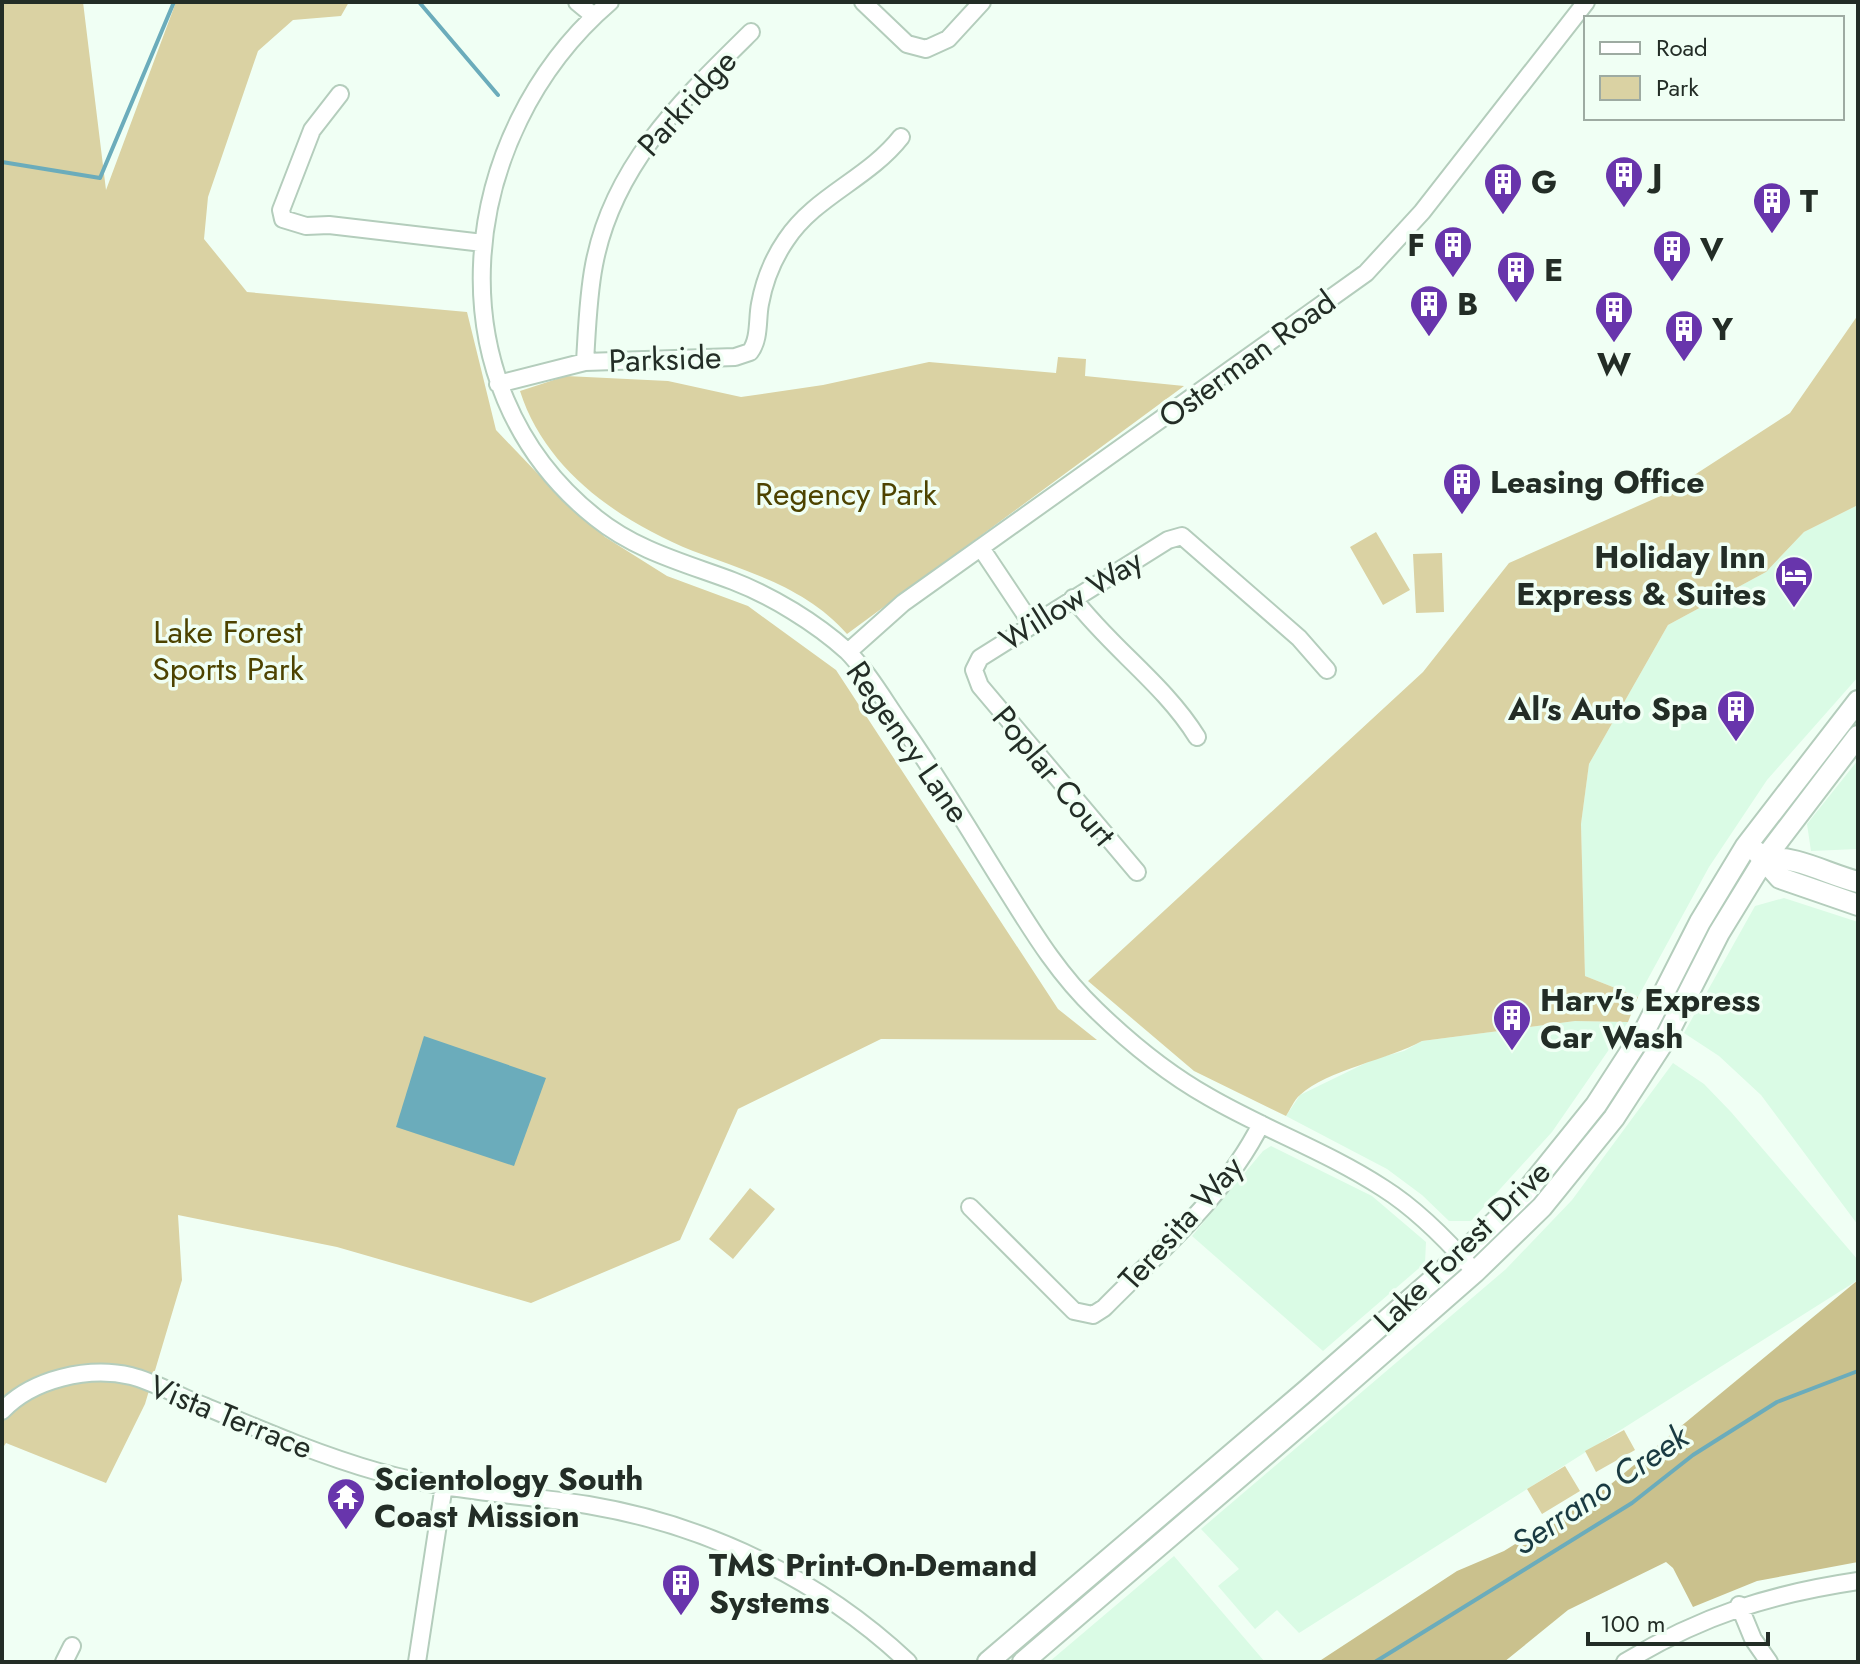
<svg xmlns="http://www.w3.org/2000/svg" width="1860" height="1664" font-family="Jost,sans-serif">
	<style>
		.built { fill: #dafbe5 }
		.green { fill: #dad2a3 }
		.forest { fill: #cac18d }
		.water { fill: #6bacbb }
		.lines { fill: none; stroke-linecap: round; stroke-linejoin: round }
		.stream { stroke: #6bacbb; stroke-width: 4 }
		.minor-casing { stroke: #b4cdbc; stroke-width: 20 }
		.major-casing { stroke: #b4cdbc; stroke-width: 24 }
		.minor { stroke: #fff; stroke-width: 16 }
		.major { stroke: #fff; stroke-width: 20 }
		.labels { text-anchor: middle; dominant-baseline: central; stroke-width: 7; stroke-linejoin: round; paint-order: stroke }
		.street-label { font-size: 32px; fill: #232d26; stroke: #f0fff4 }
		.poi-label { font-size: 32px; font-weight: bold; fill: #232d26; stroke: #f0fff4; text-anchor: start }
		.park-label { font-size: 32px; fill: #4d4300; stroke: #f0fff4 }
		.water-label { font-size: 34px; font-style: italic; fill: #1a3b42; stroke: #f0fff4 }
	</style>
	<rect width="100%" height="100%" fill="#f0fff4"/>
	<path class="built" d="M1858 505V677L1767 780 1709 867 1638 997 1585 976 1581 824 1589 764 1668 625 1766 572 1804 532Z
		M1858 760V849L1811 851 1807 824Z
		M1784 898 1858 922V1225L1761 1095 1719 1056 1684 1033 1755 906Z
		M1575 1021 1628 1022 1552 1132 1471 1221H1449L1422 1195 1387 1169 1286 1116 1300 1095 1374 1059 1404 1051 1422 1041Z
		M1673 1063 1704 1084 1731 1112 1858 1260V1280L1299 1633 1277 1610 1255 1629 1218 1586 1239 1569 1201 1529 1506 1269 1572 1200Z
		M1271 1146 1372 1196 1426 1242 1425 1263 1323 1351 1192 1236 1263 1151Z
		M1174 1556 1265 1662H1049Z"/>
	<path class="green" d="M6 2H83L106 190 176 2H349L341 16 293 20 258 51 208 197 204 239 247 292 467 312 496 430 560 497 605 537 667 576 748 606 836 670 1058 1009 1097 1040 881 1039 738 1109 680 1240 531 1303 337 1247 178 1215 182 1280 145 1404 106 1483 6 1443 2 1449V6Z
		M1858 315V505L1804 532 1766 572 1668 625 1589 764 1581 824 1585 976 1638 997 1628 1022 1575 1021 1422 1041C1390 1059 1327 1070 1300 1095 1294 1100 1290 1110 1286 1116L1194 1071 1088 981 1423 672 1509 563 1665 494 1790 413Z
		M1058 357 1086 359 1085 376 1184 386 847 634C806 587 748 572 693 551 619 521 545 470 520 391L566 376 668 381 741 397 823 385 929 362 1056 373Z
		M1376 532 1410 590 1383 605 1350 547Z
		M1442 553 1444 612 1416 613 1413 554Z
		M750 1188 775 1209 733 1259 709 1239Z
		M1624 1430 1635 1450 1596 1472 1585 1451Z
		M1565 1466 1580 1491 1542 1514 1527 1489Z"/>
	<path class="forest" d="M1858 1280V1562L1757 1581 1693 1607 1673 1568 1666 1562 1568 1610 1504 1662H1318L1457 1571 1504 1551 1611 1484Z"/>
	<path class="water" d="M424 1036 546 1078 514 1166 396 1127Z"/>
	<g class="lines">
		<path class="stream" d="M419 2 498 95
			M2 162 100 178 174 2
			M1375 1662 1632 1503 1693 1455 1777 1402 1858 1371"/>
		<defs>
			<path id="minor" d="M577 2 594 16
				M610 2C456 134 428 385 596 518 637 551 685 563 733 581 772 596 816 623 847 651 867 671 884 700 900 723 936 774 968 828 1001 881 1030 927 1056 972 1096 1010 1130 1043 1168 1074 1209 1097 1266 1130 1328 1152 1383 1188 1418 1210 1448 1241 1475 1272
				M863 2 907 44 926 49 948 39 982 2
				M340 94 312 130 281 210 283 219 306 226 329 225 483 243
				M585 362C587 329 588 296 594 265 613 165 682 100 751 32
				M498 384 585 362 735 357 750 352C760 339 757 319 760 304 764 282 773 259 786 240 815 196 868 179 901 137
				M981 548 1031 623
				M1073 598C1111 648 1164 684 1197 737
				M848 652 903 603 1366 273 1422 212 1586 2
				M1137 872 980 686 974 670 980 658 1168 540 1182 536 1299 638 1327 670
				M970 1207 1074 1311 1093 1315 1104 1308C1160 1251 1225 1196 1261 1124
				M2 1411C32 1379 88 1366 131 1376 155 1382 180 1397 204 1406 261 1430 319 1455 379 1472 447 1491 518 1494 588 1505 707 1525 820 1579 908 1662
				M1739 1605 1753 1639 1769 1662
				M64 1662 72 1646
				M417 1662 444 1485
				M1625 1662C1701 1616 1770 1594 1858 1581"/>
			<path id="major" d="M1757 852 1780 878 1858 905
				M1765 858C1797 856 1827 874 1858 882
				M988 1662 1307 1390 1461 1255 1526 1192 1596 1105 1646 1028 1700 922 1746 846 1858 701
				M1023 1662 1321 1407 1475 1272 1542 1207 1614 1118 1664 1041 1719 933 1765 858 1858 736"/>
		</defs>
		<use href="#minor" class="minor-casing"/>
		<use href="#major" class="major-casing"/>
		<use href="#minor" class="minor"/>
		<use href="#major" class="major"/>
	</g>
	<defs>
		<symbol id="building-pin" viewBox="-11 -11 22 30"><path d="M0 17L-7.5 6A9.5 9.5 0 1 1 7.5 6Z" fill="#6835ac" stroke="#f0fff4"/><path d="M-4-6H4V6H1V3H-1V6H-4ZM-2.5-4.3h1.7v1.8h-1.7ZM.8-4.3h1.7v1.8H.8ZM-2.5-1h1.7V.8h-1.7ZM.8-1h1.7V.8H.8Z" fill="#fff"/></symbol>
		<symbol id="hotel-pin" viewBox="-11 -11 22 30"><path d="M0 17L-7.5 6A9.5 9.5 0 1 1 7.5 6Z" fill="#6835ac" stroke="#f0fff4"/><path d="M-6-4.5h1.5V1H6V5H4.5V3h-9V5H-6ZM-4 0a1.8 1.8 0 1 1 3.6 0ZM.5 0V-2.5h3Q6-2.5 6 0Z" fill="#fff"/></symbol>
		<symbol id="temple-pin" viewBox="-11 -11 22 30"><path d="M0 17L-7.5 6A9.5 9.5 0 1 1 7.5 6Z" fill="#6835ac" stroke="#f0fff4"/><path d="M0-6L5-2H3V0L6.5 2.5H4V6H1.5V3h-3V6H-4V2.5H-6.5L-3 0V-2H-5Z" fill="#fff"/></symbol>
	</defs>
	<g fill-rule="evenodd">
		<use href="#building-pin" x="1602" y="153" width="44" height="60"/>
		<use href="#building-pin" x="1481" y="160" width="44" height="60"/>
		<use href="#building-pin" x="1750" y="179" width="44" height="60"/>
		<use href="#building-pin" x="1431" y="223" width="44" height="60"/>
		<use href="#building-pin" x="1650" y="227" width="44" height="60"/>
		<use href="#building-pin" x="1494" y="248" width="44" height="60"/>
		<use href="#building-pin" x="1407" y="282" width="44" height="60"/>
		<use href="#building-pin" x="1592" y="288" width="44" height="60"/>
		<use href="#building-pin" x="1662" y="307" width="44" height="60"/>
		<use href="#building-pin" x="1440" y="460" width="44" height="60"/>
		<use href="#hotel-pin" x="1772" y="553" width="44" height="60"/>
		<use href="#building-pin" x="1714" y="687" width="44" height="60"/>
		<use href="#building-pin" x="1490" y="996" width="44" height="60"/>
		<use href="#temple-pin" x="324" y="1475" width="44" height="60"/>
		<use href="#building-pin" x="659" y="1561" width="44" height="60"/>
	</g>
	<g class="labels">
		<g class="street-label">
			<text transform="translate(687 103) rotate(-48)">Parkridge</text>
			<text transform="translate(665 359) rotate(-2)">Parkside</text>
			<text transform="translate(1247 359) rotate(-36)">Osterman Road</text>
			<text transform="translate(1071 600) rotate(-32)">Willow Way</text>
			<text transform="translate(908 742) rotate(55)">Regency Lane</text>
			<text transform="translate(1054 776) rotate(50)">Poplar Court</text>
			<text transform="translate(1181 1223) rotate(-48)">Teresita Way</text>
			<text transform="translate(1462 1246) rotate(-44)">Lake Forest Drive</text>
			<text transform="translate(231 1417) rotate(22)">Vista Terrace</text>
		</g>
		<g class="poi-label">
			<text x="1652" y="175">J</text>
			<text x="1531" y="182">G</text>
			<text x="1800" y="201">T</text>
			<text x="1425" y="245" text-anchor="end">F</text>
			<text x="1700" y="249">V</text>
			<text x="1544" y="270">E</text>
			<text x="1457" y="304">B</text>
			<text x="1712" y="329">Y</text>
			<text x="1614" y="364" text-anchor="middle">W</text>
			<text x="1490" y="482">Leasing Office</text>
			<text x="1766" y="557" text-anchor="end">Holiday Inn<tspan x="1766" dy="37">Express &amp; Suites</tspan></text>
			<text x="1708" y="709" text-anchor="end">Al's Auto Spa</text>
			<text x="1540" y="1000">Harv's Express<tspan x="1540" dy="37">Car Wash</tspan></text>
			<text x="374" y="1479">Scientology South<tspan x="374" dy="37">Coast Mission</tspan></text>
			<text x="709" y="1565">TMS Print-On-Demand<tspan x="709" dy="37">Systems</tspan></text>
		</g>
		<g class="park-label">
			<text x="846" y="494">Regency Park</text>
			<text x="228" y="632">Lake Forest<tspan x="228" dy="37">Sports Park</tspan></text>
		</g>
		<g class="water-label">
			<text transform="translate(1600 1490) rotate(-34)">Serrano Creek</text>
		</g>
	</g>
	<rect width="1860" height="1664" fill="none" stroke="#232d26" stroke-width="8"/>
	<rect x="1584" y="16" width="260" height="104" fill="#f0fff4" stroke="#9eaba2" stroke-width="2"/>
	<rect x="1600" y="42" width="40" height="12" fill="#ffffff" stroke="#9eaba2" stroke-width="2"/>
	<text x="1656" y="56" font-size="24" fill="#232d26">Road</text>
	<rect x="1600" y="76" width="40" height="24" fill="#dad2a3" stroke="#9eaba2" stroke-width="2"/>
	<text x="1656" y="96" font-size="24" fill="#232d26">Park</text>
	<path d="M1588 1632v12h180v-12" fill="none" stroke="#232d26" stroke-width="4"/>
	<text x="1600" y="1632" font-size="24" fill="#232d26" stroke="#f0fff4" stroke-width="6" paint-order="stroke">100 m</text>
</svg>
